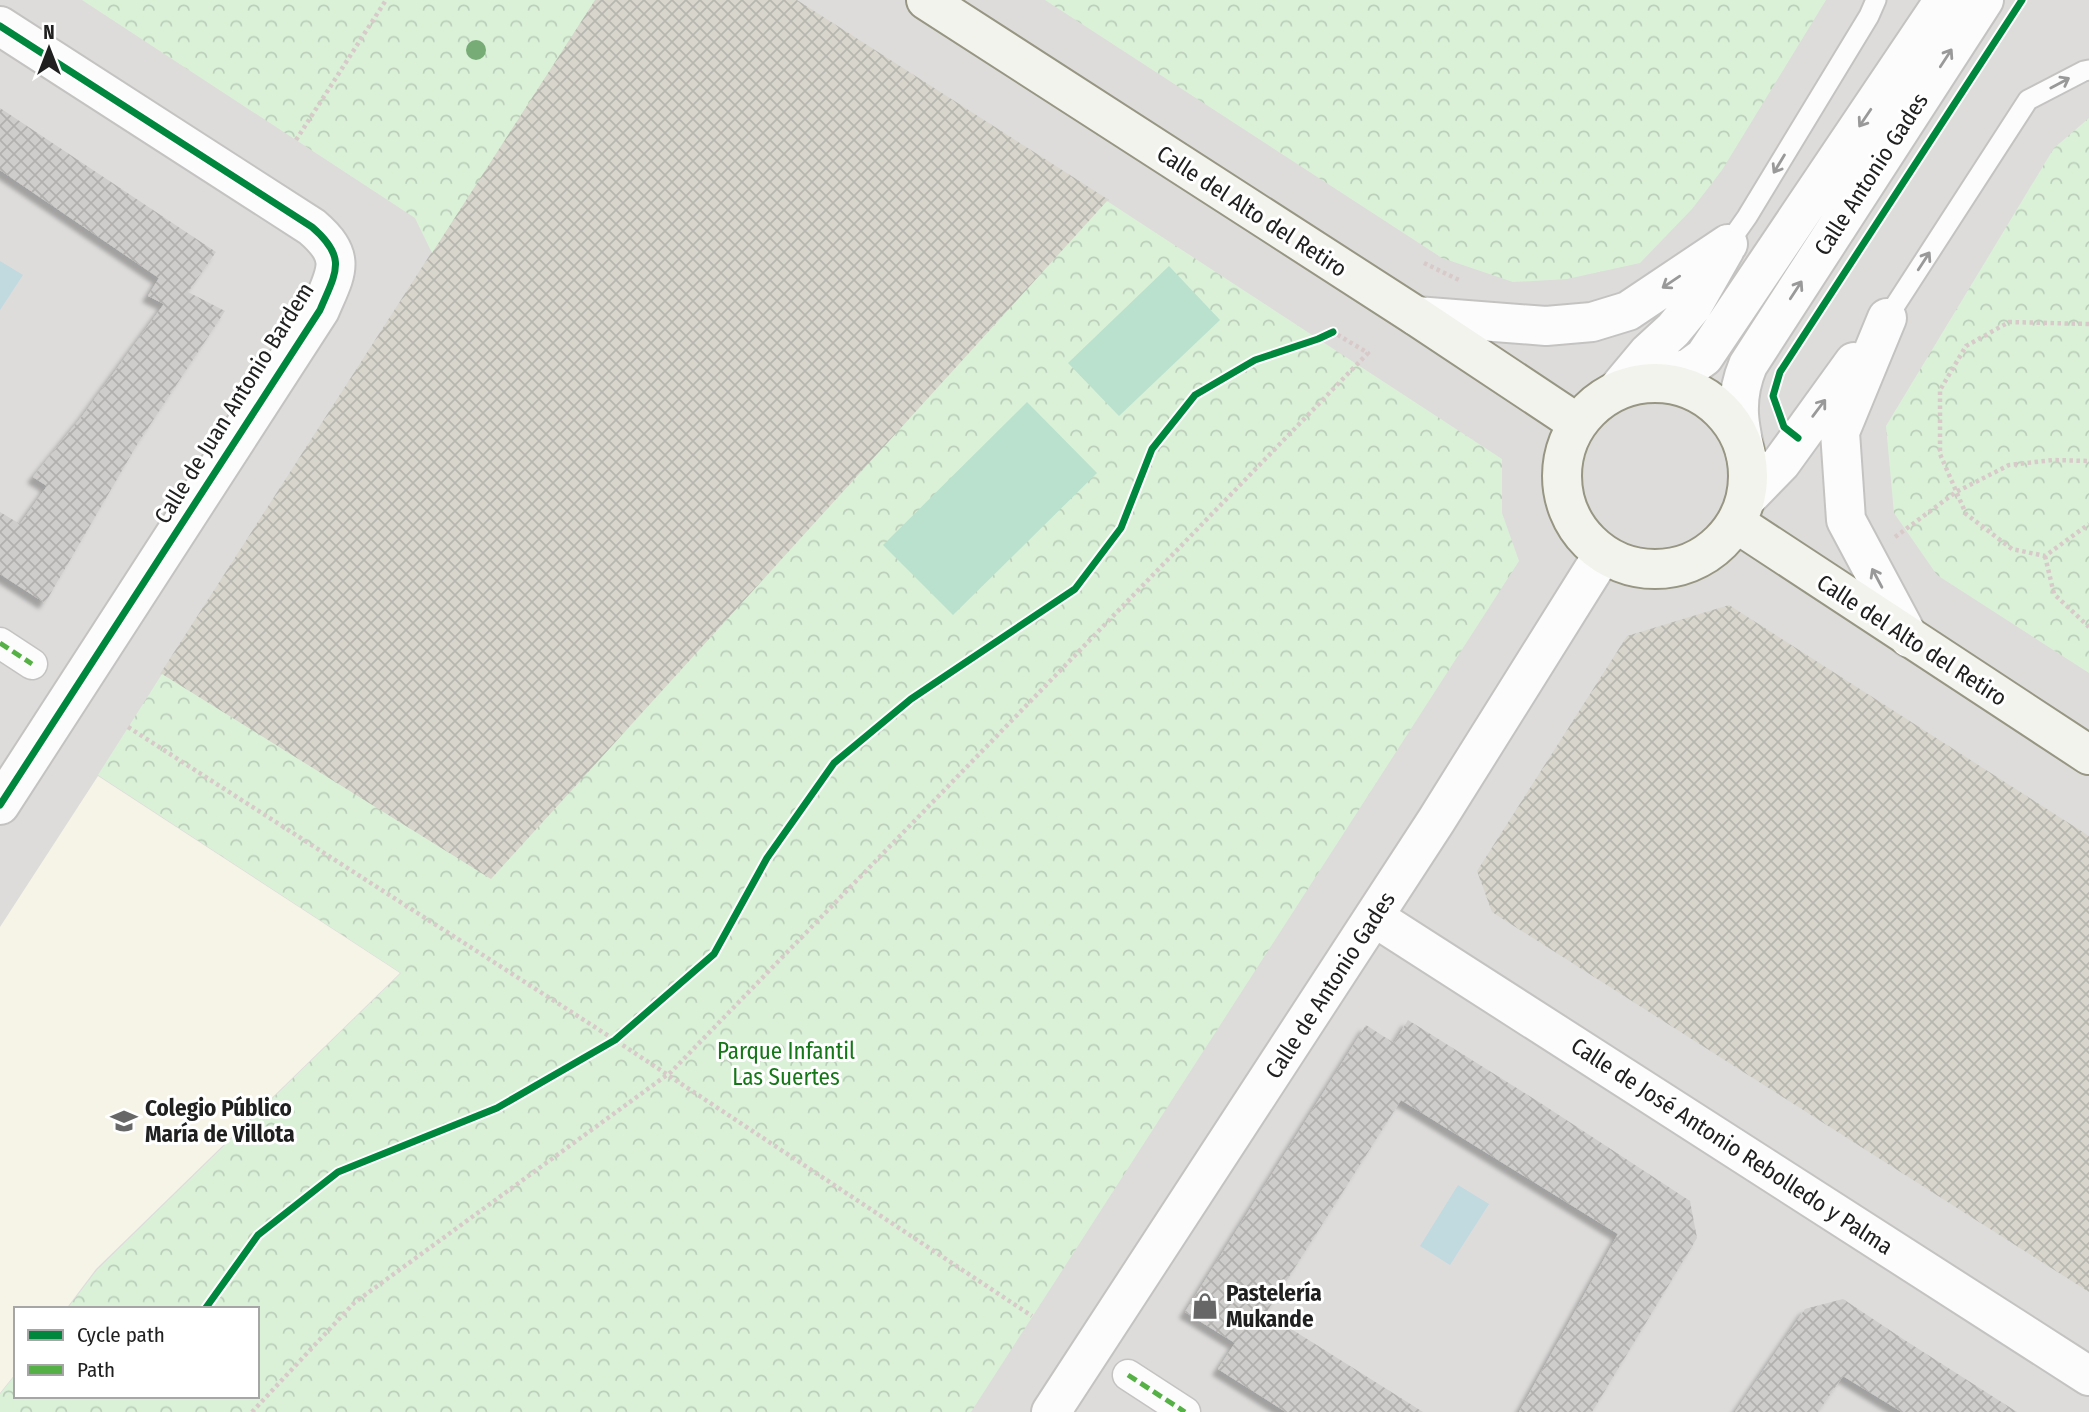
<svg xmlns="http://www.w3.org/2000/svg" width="2089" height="1412" font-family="'Fira Sans Condensed',sans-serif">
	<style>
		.residential { fill: #dddcdb; fill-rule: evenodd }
		.education { fill: #f6f4e7 }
		.construction { fill: url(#construction-cross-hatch) }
		.park { fill: url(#park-crowns) }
		.pitch { fill: #b9e1cd }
		.water { fill: #c0dadf }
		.building { fill: url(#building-cross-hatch); filter: url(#shadow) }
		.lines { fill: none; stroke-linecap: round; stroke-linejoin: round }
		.service-casing { stroke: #c4c3c2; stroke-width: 23 }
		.pedestrian-casing { stroke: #c4c3c2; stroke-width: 33 }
		.minor-casing { stroke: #c4c3c2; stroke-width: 42 }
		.secondary-casing { stroke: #979683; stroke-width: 42 }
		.path { stroke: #d7cac9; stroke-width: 4.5; stroke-dasharray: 3.5 3.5; stroke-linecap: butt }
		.service { stroke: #fcfcfc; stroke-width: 19 }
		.pedestrian { stroke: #fcfcfc; stroke-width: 30 }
		.minor { stroke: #fcfcfc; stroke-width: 38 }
		.secondary { stroke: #f3f3ed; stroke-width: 38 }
		.quiet { stroke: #55b145; stroke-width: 5; stroke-dasharray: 10 5; stroke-linecap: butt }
		.cycleway-casing { stroke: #fff; stroke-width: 11 }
		.cycleway { stroke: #00873e; stroke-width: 7 }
		.tree { fill: #77ac76 }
		.oneway { stroke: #999 }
		.labels { text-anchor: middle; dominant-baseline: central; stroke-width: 6; stroke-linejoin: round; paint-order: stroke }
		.street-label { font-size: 23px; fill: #202020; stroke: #fff }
		.park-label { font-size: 23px; fill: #157717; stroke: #fff }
		.poi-label { font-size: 23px; font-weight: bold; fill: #202020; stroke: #fff; text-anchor: start }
	</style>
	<defs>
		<pattern id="construction-cross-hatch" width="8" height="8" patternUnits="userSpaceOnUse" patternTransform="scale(1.75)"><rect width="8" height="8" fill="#d7d5cc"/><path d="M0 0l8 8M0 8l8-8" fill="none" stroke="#b8b7af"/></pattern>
		<pattern id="park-crowns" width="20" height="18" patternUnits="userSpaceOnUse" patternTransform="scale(1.75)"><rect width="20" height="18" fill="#daf1d8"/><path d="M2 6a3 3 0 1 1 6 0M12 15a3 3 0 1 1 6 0" fill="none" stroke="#bbceb9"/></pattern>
		<pattern id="building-cross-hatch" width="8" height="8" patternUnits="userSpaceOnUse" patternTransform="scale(1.75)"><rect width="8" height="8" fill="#cfcdcb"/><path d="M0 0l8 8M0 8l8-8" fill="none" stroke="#b1b0ae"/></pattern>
		<filter id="shadow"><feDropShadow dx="-6" dy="6" stdDeviation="2" flood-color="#0004"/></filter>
	</defs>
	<rect width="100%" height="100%" fill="#eeecea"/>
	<path class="residential" d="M0 0H2089V1412H0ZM16 1309H257V1396H16Z"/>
	<path class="education" d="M98 776 400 973 96 1269 66 1309H16V1373L0 1393V927Z"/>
	<path class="construction" d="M594 0H797L1109 200 491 881 160 674Z
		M1729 605 2089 836V1292L1492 912 1477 871 1627 636Z"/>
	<path class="park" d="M82 0H595L432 253 415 218Z
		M1045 0H1826L1722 170 1692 209 1640 263 1567 279 1513 282 1442 258Z
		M2089 118V673L1937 575 1894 513 1886 426 2054 148Z
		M1107 201 1502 459V513L1519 561 971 1412H0V1394L16 1374V1396H257V1309H67L97 1270 401 973 98 775 162 674 491 879Z"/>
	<path class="pitch" d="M1169 266 1220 320 1119 416 1068 363Z
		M1027 402 1097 473 953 615 883 545Z"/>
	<path class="water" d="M0 261 23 275 0 310Z
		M1458 1185 1489 1204 1450 1265 1420 1246Z"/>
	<path class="building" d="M0 108 216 252 188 292 225 311 138 443 45 603 0 574V512L20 524 47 486 33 477 83 415 164 304 148 296 159 278 0 170Z
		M1408 1020 1542 1104 1690 1201 1697 1238 1592 1412H1519L1618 1234 1401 1100 1266 1313 1423 1412H1286L1218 1369 1235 1343 1185 1312 1366 1025 1394 1043Z
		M1843 1299 1903 1339 2017 1412H1902L1843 1376 1818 1412H1735L1805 1309Z"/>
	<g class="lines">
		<defs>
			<path id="service" d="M1728 244 1747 217 1869 16 1876 0
				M1887 318 2028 100 2084 71 2089 70"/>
			<path id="pedestrian" d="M0 643 32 664
				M1128 1375 1185 1412"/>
			<path id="minor" d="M0 26 312 227C348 258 336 272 320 310L0 805
				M1416 316 1546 326 1592 322 1628 311 1728 244
				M1887 318 1840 432 1846 520 1909 638
				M1639 383 1689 368 1704 357 1944 0
				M1617 390 1648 353 1673 330 1692 307 1725 249
				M1748 463C1739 427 1733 401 1748 365L1984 0
				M1746 499 1781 463 1854 362
				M1374 917 2089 1376
				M1051 1412 1436 821 1603 554"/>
			<path id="secondary" d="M926 0 1416 316 1577 423
				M1562 476a93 93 0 1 1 186 0a93 93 0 1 1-186 0Z
				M1736 523 2089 755"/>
		</defs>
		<use href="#service" class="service-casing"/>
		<use href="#pedestrian" class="pedestrian-casing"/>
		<use href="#minor" class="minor-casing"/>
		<use href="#secondary" class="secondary-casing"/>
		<path class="path" d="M296 140 386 0
			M1424 263 1461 281
			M2089 324 2009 322 1966 346 1940 390V454L1966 514 2012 549 2045 556 2089 524
			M1895 537 1956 492 2009 465 2053 460 2089 461
			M2045 556 2054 594 2089 627
			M128 727 615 1040 1032 1316
			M252 1412 354 1303 671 1072 1368 353 1333 332"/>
		<use href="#service" class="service"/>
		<use href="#pedestrian" class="pedestrian"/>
		<use href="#minor" class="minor"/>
		<use href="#secondary" class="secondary"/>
		<path class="quiet" d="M0 643 32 664
			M1128 1375 1185 1412"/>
		<defs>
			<path id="cycleway" d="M0 26 312 227C348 258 336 272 320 310L0 805
				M1798 438 1784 427 1773 396 1780 372 2022 0
				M205 1309 258 1235 338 1172 497 1108 615 1040 714 954 767 858 834 763 911 699 1075 589 1121 528 1152 449 1195 395 1255 360 1318 339 1333 332"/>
		</defs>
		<use href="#cycleway" class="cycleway-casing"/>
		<use href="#cycleway" class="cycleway"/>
	</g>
	<circle class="tree" cx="476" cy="50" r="10"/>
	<defs><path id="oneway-shaft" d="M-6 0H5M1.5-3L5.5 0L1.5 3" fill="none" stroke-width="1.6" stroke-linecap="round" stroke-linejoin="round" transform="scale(1.75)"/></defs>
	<g class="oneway">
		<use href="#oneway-shaft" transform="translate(1946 58) rotate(-57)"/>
		<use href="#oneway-shaft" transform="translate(2060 83) rotate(-28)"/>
		<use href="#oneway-shaft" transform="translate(1865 118) rotate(124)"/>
		<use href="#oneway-shaft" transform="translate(1779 164) rotate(121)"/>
		<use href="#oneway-shaft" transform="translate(1924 261) rotate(-57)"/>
		<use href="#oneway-shaft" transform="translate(1671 282) rotate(146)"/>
		<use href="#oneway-shaft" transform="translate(1796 290) rotate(-57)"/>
		<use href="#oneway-shaft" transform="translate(1819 408) rotate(-53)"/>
		<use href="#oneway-shaft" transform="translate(1877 578) rotate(-118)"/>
	</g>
	<defs>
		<symbol id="school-bare" viewBox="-9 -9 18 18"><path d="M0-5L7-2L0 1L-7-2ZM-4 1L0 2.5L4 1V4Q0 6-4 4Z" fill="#686767" stroke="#fff" stroke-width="2.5" paint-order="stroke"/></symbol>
		<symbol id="shop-bare" viewBox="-9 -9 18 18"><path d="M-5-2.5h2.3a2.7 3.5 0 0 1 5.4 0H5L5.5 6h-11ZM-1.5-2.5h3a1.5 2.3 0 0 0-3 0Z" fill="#686767" stroke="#fff" stroke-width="2.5" paint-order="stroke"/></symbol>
	</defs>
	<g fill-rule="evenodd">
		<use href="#school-bare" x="105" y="1102" width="38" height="38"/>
		<use href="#shop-bare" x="1186" y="1287" width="38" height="38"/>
	</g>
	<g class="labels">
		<g class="street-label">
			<text transform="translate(1871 174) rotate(-57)">Calle Antonio Gades</text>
			<text transform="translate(1252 211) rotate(33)">Calle del Alto del Retiro</text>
			<text transform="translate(234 403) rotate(-58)">Calle de Juan Antonio Bardem</text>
			<text transform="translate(1912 640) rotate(33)">Calle del Alto del Retiro</text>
			<text transform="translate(1330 985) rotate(-57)">Calle de Antonio Gades</text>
			<text transform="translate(1732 1146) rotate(33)">Calle de José Antonio Rebolledo y Palma</text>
		</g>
		<g class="park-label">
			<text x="786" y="1051">Parque Infantil<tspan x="786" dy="26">Las Suertes</tspan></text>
		</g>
		<g class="poi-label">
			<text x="145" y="1108">Colegio Público<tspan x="145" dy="26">María de Villota</tspan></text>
			<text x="1226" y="1293">Pastelería<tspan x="1226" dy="26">Mukande</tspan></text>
		</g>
	</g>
	<rect x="14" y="1307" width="245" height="91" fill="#ffffff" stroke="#a6a6a6" stroke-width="2"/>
	<rect x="28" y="1330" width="35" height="10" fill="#00873e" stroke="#a6a6a6" stroke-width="2"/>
	<text x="77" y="1342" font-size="21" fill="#202020">Cycle path</text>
	<rect x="28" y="1365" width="35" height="10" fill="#55b145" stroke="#a6a6a6" stroke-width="2"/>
	<text x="77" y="1377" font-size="21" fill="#202020">Path</text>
	<g transform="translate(49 49)" stroke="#ffffff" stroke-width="5" paint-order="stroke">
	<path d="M0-5L12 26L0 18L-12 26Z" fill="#202020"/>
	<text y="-10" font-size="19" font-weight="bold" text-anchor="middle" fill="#202020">N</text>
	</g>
</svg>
